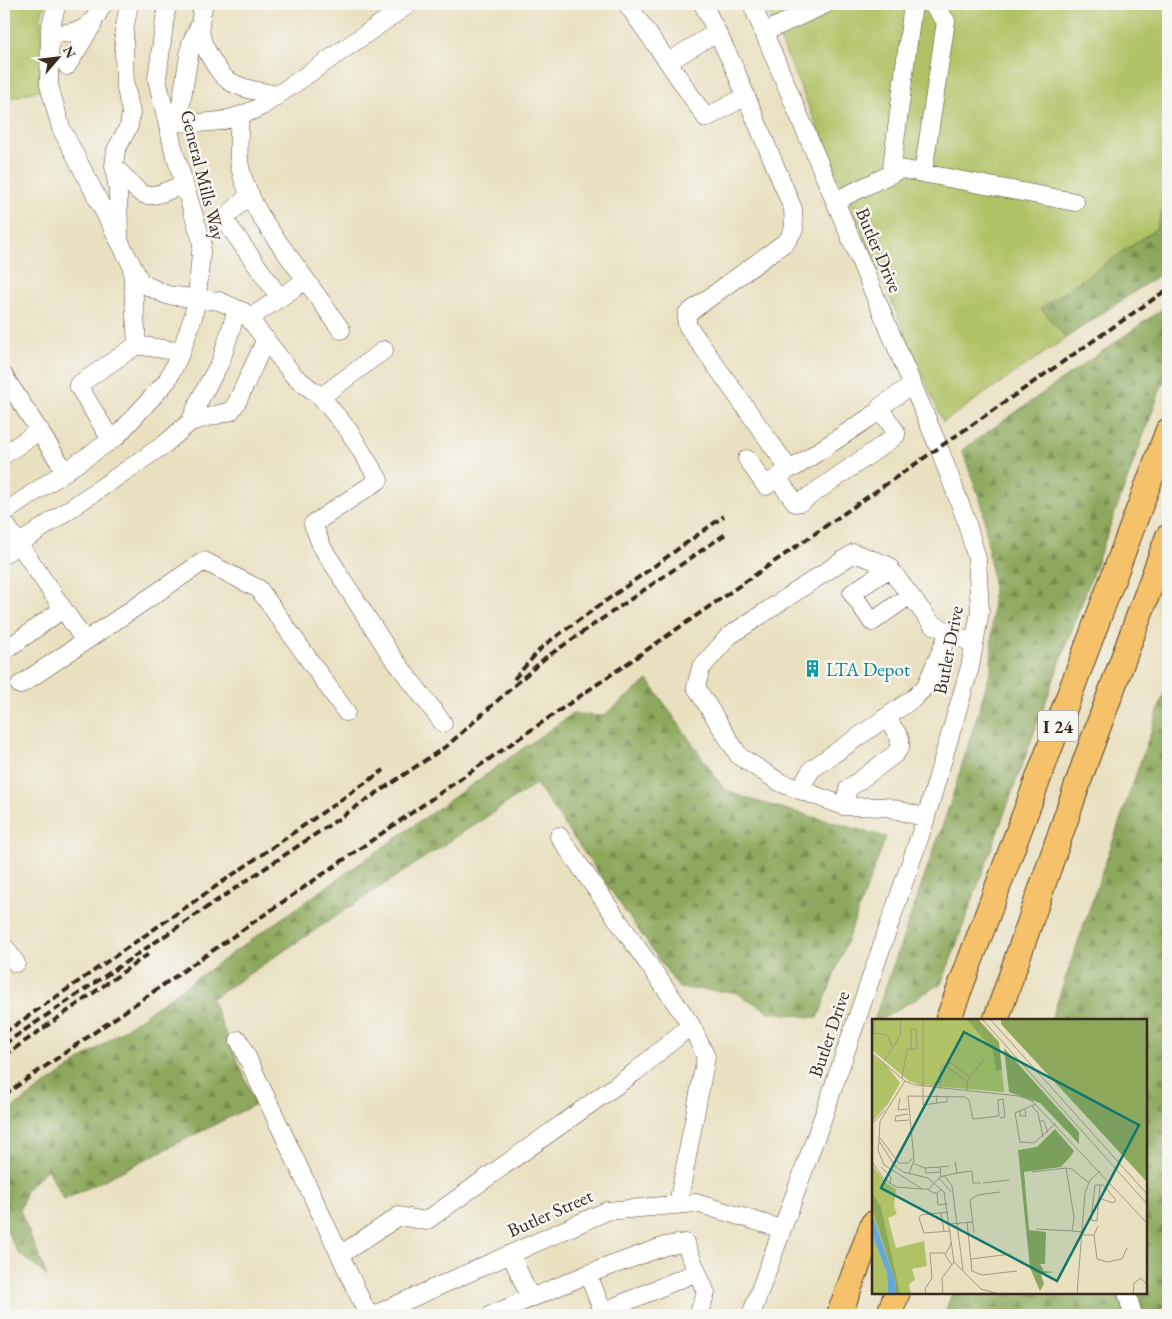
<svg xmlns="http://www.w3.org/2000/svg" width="1172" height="1319" font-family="'EB Garamond',serif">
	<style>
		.green { fill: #b0c266; stroke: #767642 }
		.forest { fill: url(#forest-firs); stroke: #64693c }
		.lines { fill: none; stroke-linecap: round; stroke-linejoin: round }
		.minor-casing { stroke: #554536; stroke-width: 19 }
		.highway-casing { stroke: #554536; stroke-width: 27 }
		.minor { stroke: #fff; stroke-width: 18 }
		.highway { stroke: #f5c16b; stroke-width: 25 }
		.rail { stroke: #3b2a1e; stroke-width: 4; stroke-dasharray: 8 4; stroke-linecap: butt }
		.labels { text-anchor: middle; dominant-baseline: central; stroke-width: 5; stroke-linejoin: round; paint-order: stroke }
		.shield { fill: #f6f6f2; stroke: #73675e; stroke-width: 1 }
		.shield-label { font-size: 18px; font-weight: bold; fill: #3b2a1e }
		.street-label { font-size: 19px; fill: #3b2a1e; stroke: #f6f6f2 }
		.culture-label { font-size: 19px; fill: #0d838f; stroke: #f6f6f2; text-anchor: start }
		.inset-road { fill: none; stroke: #a3977f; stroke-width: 1 }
		.view { fill: #0f766e; fill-opacity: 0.15; stroke: #0f766e; stroke-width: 2.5 }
		.inset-edge { fill: none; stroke: #3b2a1e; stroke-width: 2.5 }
	</style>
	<defs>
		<pattern id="forest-firs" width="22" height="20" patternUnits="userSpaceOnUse" patternTransform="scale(1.25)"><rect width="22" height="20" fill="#8ca85b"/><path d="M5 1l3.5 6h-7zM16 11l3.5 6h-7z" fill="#74894b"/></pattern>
	</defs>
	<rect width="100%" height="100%" fill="#f6f6f2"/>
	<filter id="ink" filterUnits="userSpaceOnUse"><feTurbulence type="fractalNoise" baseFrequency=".02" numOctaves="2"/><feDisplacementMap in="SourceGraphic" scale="10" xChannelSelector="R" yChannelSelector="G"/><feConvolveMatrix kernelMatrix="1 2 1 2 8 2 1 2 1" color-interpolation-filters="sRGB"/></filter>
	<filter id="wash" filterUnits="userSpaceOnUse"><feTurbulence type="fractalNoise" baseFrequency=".0096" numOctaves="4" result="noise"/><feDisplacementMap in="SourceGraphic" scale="20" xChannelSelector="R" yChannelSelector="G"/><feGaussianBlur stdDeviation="1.12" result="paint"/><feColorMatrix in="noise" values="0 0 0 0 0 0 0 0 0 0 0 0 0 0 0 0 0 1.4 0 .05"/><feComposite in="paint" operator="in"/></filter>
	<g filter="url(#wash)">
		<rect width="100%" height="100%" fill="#e9e0bf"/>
		<path class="green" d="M4 4H45L41 16 42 89 4 100Z
			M765 4H1168V196L1156 229 1041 308 1066 338 943 422Z"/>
		<path class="forest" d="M1168 196V269L1066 338 1041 308 1156 229Z
			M1168 305V369L942 983 880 1020H874L951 801 991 670 993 584 983 508 962 450Z
			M648 680 724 789 752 800 886 837 818 1018 770 1012 735 992 679 988 536 784 211 999 256 1104 64 1200 47 1169 26 1190 20 1210 47 1276 18 1253 4 1225V1114L572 714 603 716Z
			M1168 682V1315H944L952 1293H1146V1020H1051Z"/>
	</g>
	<g filter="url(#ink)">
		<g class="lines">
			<defs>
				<path id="minor" d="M57 4 50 29 49 85 61 128 141 283 167 295 219 301 244 312 294 376 321 397 384 350
					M204 4C201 14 199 24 201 35 203 47 219 75 229 81 244 90 262 92 278 95
					M627 4 668 62 717 32
					M703 4 733 65 793 209 794 229 787 241 687 314V325L789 469 795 467 881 410 896 432V435L890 440 801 502 796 503 777 478
					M764 32 826 4
					M50 35C80 31 89 33 103 4
					M668 62 706 118 746 96
					M67 66 93 24
					M240 117C239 134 237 151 240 167 249 209 282 246 306 280
					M167 122C205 124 228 124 262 106L409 4
					M178 122 191 43 200 24
					M114 166C146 199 140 203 184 184
					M923 173 946 21 932 4
					M891 174 913 4
					M250 194 224 219 280 298
					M835 201 901 169 1075 202
					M119 236 118 191 114 166 116 150 129 126 131 113 125 84 124 55V31L129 4
					M132 268 137 345 181 352
					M250 318 306 280 341 330
					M4 376 65 471
					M321 397 349 431 379 480 313 524 322 547 338 572
					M880 407 912 385
					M190 422 200 399 221 361 237 309
					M111 440 78 385 137 345
					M4 455 40 430
					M747 459 766 486 786 471
					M4 513 116 437 167 381 181 352 193 317 197 297 202 242 174 151 157 79 166 11 169 4
					M4 522 85 641
					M4 554 165 444 190 422 231 411 237 402 266 339
					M890 568 852 593 872 622 910 595
					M342 579 391 655 443 723
					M4 651 63 609
					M20 685 204 561 259 589 346 712
					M799 789 812 769 914 698 926 686 949 632
					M844 806 848 789 895 754 900 747V738L886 717
					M926 818 887 807 844 806 781 783 739 756 696 687 701 668 729 636 854 553 887 565 932 624 974 644
					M559 836 691 1025
					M4 946 16 963
					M239 1040 340 1255
					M511 1254 530 1298
					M588 1274 603 1312
					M1127 1293 1133 1315
					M368 1315 340 1255 399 1216 426 1221 635 1072 691 1025 706 1057 678 1204
					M374 1315 607 1211 696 1203 782 1229
					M491 1315 588 1274 665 1246 685 1243 706 1293 698 1315
					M595 1315 697 1272
					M751 1315 823 1117 924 824 970 667 980 611 977 559 966 520 939 448 752 4"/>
				<path id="highway" d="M948 1020 1168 431
					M996 1020 1087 757 1168 537
					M839 1315 873 1224
					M889 1315 897 1293"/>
			</defs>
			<use href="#minor" class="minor-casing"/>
			<use href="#highway" class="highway-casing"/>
			<use href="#minor" class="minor"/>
			<use href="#highway" class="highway"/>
			<path class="rail" d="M514 679 543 646 724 516
				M4 1033 384 770
				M4 1044 448 745 545 658 727 533
				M4 1056 150 953
				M4 1095 1168 289"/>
		</g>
	</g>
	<defs>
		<symbol id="building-bare" viewBox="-9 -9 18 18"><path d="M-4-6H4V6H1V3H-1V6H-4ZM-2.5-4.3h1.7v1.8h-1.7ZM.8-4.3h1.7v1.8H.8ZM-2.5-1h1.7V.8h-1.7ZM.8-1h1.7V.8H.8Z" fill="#0f9aa8" stroke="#f6f6f2" stroke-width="2.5" paint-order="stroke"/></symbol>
	</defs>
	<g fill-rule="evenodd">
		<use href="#building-bare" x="800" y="656" width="25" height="25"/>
	</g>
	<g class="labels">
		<rect class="shield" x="1038" y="710.5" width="40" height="31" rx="4"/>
		<g class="shield-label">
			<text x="1058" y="726">I 24</text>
		</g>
		<g class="street-label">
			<text transform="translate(203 175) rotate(76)">General Mills Way</text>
			<text transform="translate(879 250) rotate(67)">Butler Drive</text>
			<text transform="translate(948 650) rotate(-79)">Butler Drive</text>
			<text transform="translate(829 1034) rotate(-71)">Butler Drive</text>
			<text transform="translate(550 1213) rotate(-24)">Butler Street</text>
		</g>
		<g class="culture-label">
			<text x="826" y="669">LTA Depot</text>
		</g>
	</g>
	<g transform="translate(872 1019)">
		<rect width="275" height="275" fill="#e9e0bf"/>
		<path d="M0 0H94L122 31 124 52 130 51 132 73 48 66 37 62 0 31ZM0 35 15 47 28 64 16 85 0 103ZM0 146 14 164 24 170 22 187 25 195 16 199 24 229 52 222 55 247 40 250 43 260 37 266 39 275H23L24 264 0 194ZM0 215 15 254 16 275H0Z" fill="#b0c266"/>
		<path d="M94 0H106L127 23 130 51 124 52 121 31ZM129 0H275V163L129 5ZM132 29 207 113V125L168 84 137 73ZM183 110 202 132 198 138 189 148 152 153 157 211 174 213 173 245H168L172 252 182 253 169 255 172 265 168 272 158 249 146 131 165 128ZM0 165V174L9 188 28 275H23L24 264 0 189Z" fill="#8ca85b"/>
		<path d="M0 194 24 264 23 275H16L15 254 0 215Z" fill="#66a8da"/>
		<path class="inset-road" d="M3 0 1 14 15 16 20 28M51 0V86L65 84 64 76M110 0 275 185M118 0 275 175M0 34 33 62 43 66 147 77 160 82 275 204M12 42 28 17 29 0M73 46 79 44 98 58M30 59 35 30H45L44 10H39V30M33 62 8 102 7 122 23 147 31 153 56 159 72 173 82 243M68 70 69 48 72 46 96 63M95 72 96 61 112 40M28 79 26 91 36 90M126 81 131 80 133 98 128 99M65 84 75 83V77M164 85 143 94 148 123 162 124 184 104M160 87 166 94 171 118M148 91V97H154L153 90M36 95 24 97 23 102 37 101M167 102H172L176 114M235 103 275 114M0 105 13 91M8 119 27 144H36L41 139M7 122 6 131 12 146 49 169M0 143 12 160 24 168 51 170H57L68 158 85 154 83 142M42 145 53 149 68 148M9 148 19 158 18 165M53 149 54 154 69 153M160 153 194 149M85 154 100 152 101 164H109M37 155 42 141 36 77 93 78 97 81 101 100 127 97 126 81M73 157 80 167 91 251M69 158 68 148 77 147M67 159 79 173M111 164 137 161M228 166 225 202 219 201 223 166H231L244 181M56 171 65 175 69 170M65 175 66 186 76 185M227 179 241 184 244 181M76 193 49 196 47 199 52 214 79 212M69 194 72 212M95 203 100 252 110 256 145 252M78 205 101 203M164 210 200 212M210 213 200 212 202 198 194 149 200 150 217 164M102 214 98 181 106 176 128 173M210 216H222L226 207M222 216 225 240 235 243 250 240 255 229M80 223 73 236 80 246M99 240 139 235M82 243 109 270 127 275M54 275 53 270 60 259 58 234H73M71 275 70 259 82 243M205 275 213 174 218 161 228 152M261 275 262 264 269 259 275 266"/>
		<path class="view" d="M92 13 267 106 185 262 9 169Z"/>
		<rect width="275" height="275" class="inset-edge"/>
	</g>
	<rect width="1172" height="1319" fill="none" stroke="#f6f6f2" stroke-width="20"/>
	<g transform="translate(58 58) rotate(62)" stroke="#f6f6f2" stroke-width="4" paint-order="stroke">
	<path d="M0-4L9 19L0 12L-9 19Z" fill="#3b2a1e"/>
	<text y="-8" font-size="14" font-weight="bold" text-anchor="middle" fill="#3b2a1e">N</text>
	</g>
</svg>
